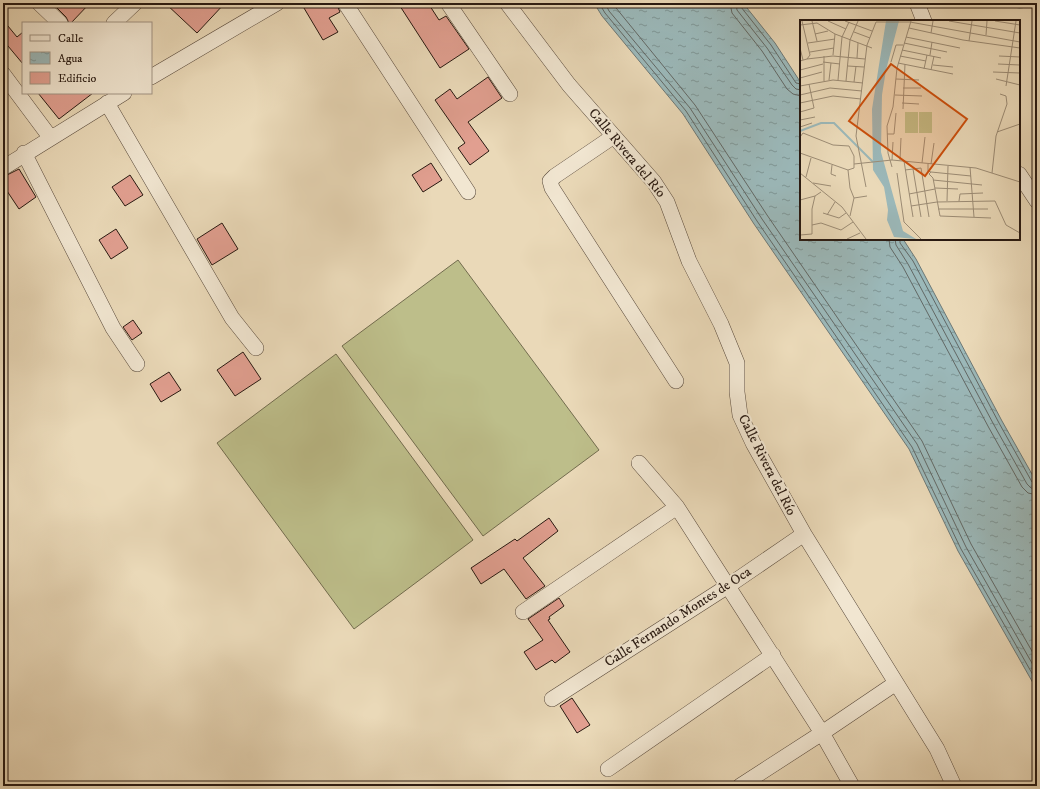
<svg xmlns="http://www.w3.org/2000/svg" width="1040" height="789" font-family="'IM FELL DW Pica',serif">
	<style>
		.grass { fill: #bdbe8a; stroke: #726c4e }
		.water { fill: url(#water-ripples); stroke: #6d7876 }
		.lines { fill: none; stroke-linecap: round; stroke-linejoin: round }
		.shore { stroke: #626865; stroke-width: 1 }
		.building { fill: #e19f90; stroke: #281911 }
		.street-casing { stroke: #58493b; stroke-width: 16 }
		.street { stroke: #f1e6d1; stroke-width: 15 }
		.labels { text-anchor: middle; dominant-baseline: central; stroke-width: 4; stroke-linejoin: round; paint-order: stroke }
		.street-label { font-size: 14px; fill: #281911; stroke: #f1e6d1 }
		.inset-river { fill: none; stroke: #9bb8b9; stroke-width: 2 }
		.inset-road { fill: none; stroke: #9c8c75; stroke-width: 1 }
		.view { fill: #cb4f0d; fill-opacity: 0.15; stroke: #cb4f0d; stroke-width: 2 }
		.inset-edge { fill: none; stroke: #281911; stroke-width: 2 }
	</style>
	<defs>
		<pattern id="water-ripples" width="26" height="14" patternUnits="userSpaceOnUse"><rect width="26" height="14" fill="#9bb8b9"/><path d="M2 4q2-2 4 0t4 0M15 11q2-2 4 0t4 0" fill="none" stroke="#7e9595"/></pattern>
	</defs>
	<rect width="100%" height="100%" fill="#ead9b8"/>
	<filter id="stains"><feTurbulence type="fractalNoise" baseFrequency=".005" numOctaves="4"/><feColorMatrix values="0 0 0 0 .2 0 0 0 0 .09 0 0 0 0 .02 0 0 0 .5 -.17"/></filter>
	<radialGradient id="worn" r=".72"><stop offset=".6" stop-color="#630" stop-opacity="0"/><stop offset="1" stop-color="#630" stop-opacity=".3"/></radialGradient>
	<path class="grass" d="M458 260 599 450 483 536 342 346Z
		M336 354 473 540 354 629 217 443Z"/>
	<path class="water" d="M594 3H743L775 43 801 83V239H903L916 259 1002 421 1037 483V690L958 551 909 449 754 224 683 114 602 16Z
		M1008 3H1031C1024 10 1015 9 1008 3Z"/>
	<g class="lines">
		<path class="shore" d="M599 3 605 13 686 111 757 221 912 447 961 549 1037 682
			M605 3 609 11 690 108 762 219 917 444 966 547 1037 672
			M612 3 695 105 767 215 922 441 971 544 1037 660
			M730 3 732 13 762 51 787 89 793 94 801 96
			M736 3 737 10 767 48 792 85 796 89 801 90
			M741 3V7L771 45 796 83 801 84
			M889 239 890 247 903 267 989 428 1022 487 1028 493 1037 495
			M895 239 896 245 908 264 994 425 1027 484 1031 488 1037 489
			M900 239V243L913 261 999 423 1032 482 1037 484"/>
	</g>
	<path class="building" d="M63 3H90L71 23H69L66 17 57 8Z
		M165 3H225L197 33Z
		M301 3H336L340 12 329 18 338 32 323 40Z
		M398 3H428L439 20 446 16 469 49 440 68Z
		M3 20 17 37 23 32V64L3 40Z
		M488 77 502 98 468 122 489 151 470 165 458 148 465 143 435 100 450 89 457 99Z
		M38 93H93L59 119Z
		M431 163 442 180 423 192 412 175Z
		M19 169 36 197 19 209 3 185V177Z
		M130 175 143 195 125 206 112 187Z
		M222 223 238 249 212 265 197 239Z
		M116 229 128 248 111 259 99 240Z
		M133 320 142 333 132 340 123 327Z
		M243 352 261 379 235 396 217 370Z
		M169 372 181 390 161 402 150 384Z
		M549 518 558 531 523 558 545 586 526 599 504 569 481 584 471 568 515 539 517 541Z
		M559 598 564 606 549 617 550 619 548 620 570 652 555 663 552 660 536 670 524 652 543 640 528 619Z
		M572 698 590 725 577 733 560 706Z"/>
	<g class="lines">
		<defs>
			<path id="street" d="M39 3 60 23
				M345 3 468 192
				M448 3 510 94
				M507 3 569 85 654 182 667 202 689 261 721 324 737 363V392L740 415 753 443 804 534 937 749 954 786
				M917 3 924 21
				M114 23 135 3
				M3 74 50 137
				M151 77 277 3
				M107 103 232 318 256 348
				M614 136 555 176 550 181 552 188 676 381
				M24 153 113 328 137 364
				M3 168 124 93
				M1019 174 1037 201
				M639 463 677 507 822 733 852 786
				M523 612 677 507
				M552 699 728 586 804 534
				M608 769 773 655
				M740 786 822 733 896 683"/>
		</defs>
		<use href="#street" class="street-casing"/>
		<use href="#street" class="street"/>
	</g>
	<g class="labels">
		<g class="street-label">
			<text transform="translate(627 153) rotate(50)">Calle Rivera del Río</text>
			<text transform="translate(767 465) rotate(63)">Calle Rivera del Río</text>
			<text transform="translate(678 617) rotate(-33)">Calle Fernando Montes de Oca</text>
		</g>
	</g>
	<g transform="translate(800 20)">
		<rect width="220" height="220" fill="#ead9b8"/>
		<path d="M105 92H118V113H105ZM119 92H132V113H119Z" fill="#bdbe8a"/>
		<path d="M86 1H99L86 50 82 75 81 132 103 211 116 219 94 217 87 200 88 190 84 167 73 150 72 89Z" fill="#9bb8b9"/>
		<path class="inset-river" d="M0 111 21 103H34L73 142"/>
		<path class="inset-road" d="M12 1 17 21M28 1 46 9M45 1 72 11M149 1 220 13M195 1 220 5M76 2H110L220 22M0 5 17 3 35 14 72 28M109 8 163 20 220 28M54 12 70 18M131 13 133 1M15 14 28 11M186 15 187 1M106 17 160 28M169 21 172 1M8 23 35 19M104 23 147 32M0 28 3 40M102 30 141 38M10 32 34 28M33 35 35 14M130 35 132 22M24 36V61M100 36 126 41M199 36 220 37M57 38 58 23M7 39 33 36 65 39M0 41 7 39 10 35 2 1M23 42 40 44M91 42 96 25H103M98 43 153 54M198 44 220 45M133 45 153 47M48 46 64 47M124 49 127 35M0 50 23 44M131 50 134 36M193 52 220 53M0 58 22 52M96 59 119 60M196 59 220 65M29 60 31 43M38 60 42 17 49 2M46 61 50 20 58 1M54 62 56 46M0 66 33 60 63 63M206 66 216 1M103 68H121M0 75 30 68 62 71M95 75 122 76M0 83 33 76 61 79M102 83 119 84M103 89 105 44M0 92 14 88 9 64M0 100 15 97M0 107 12 103M197 112 220 104M87 114H94L96 93M0 117 3 113 33 125 49 126 54 136V148L48 150 0 133M92 140 93 122M100 140 101 118M104 141 113 197M122 143 125 117M54 144 92 140 176 148 220 162M128 144V151L131 152 171 156M131 144 134 123M32 145 31 154 36 156M92 147 88 133 87 106 93 87 97 48 111 1M170 147 174 197M113 149 121 197M48 150 50 168 54 178 50 196M105 150 121 148 129 197M131 152 129 154 133 158 140 196 191 198M0 153 42 187 66 219M97 153 104 202 121 219M192 153 196 116 207 84 206 76 200 74M6 157 11 138M133 160 182 165M13 163 31 166M66 167 56 116 67 25 76 2M135 168 158 169M109 174 135 169M54 178 67 176M0 180 15 176 21 172M147 181 148 146M159 181 160 174 183 173M111 186 137 182 195 181 206 205 220 213M138 189H188M23 193 39 198 46 193M27 195 35 182M12 205 21 203 41 210 53 202M12 214V189L15 176M0 215 12 214M47 219 60 213"/>
		<path class="view" d="M91 44 167 99 125 156 49 101Z"/>
		<rect width="220" height="220" class="inset-edge"/>
	</g>
	<rect width="1040" height="789" fill="none" stroke="#ead9b8" stroke-width="16"/>
	<rect x="4" y="4" width="1032" height="781" fill="none" stroke="#281911" stroke-width="2"/>
	<rect x="8" y="8" width="1024" height="773" fill="none" stroke="#281911"/>
	<rect x="22" y="22" width="130" height="72" fill="#f1e6d1" stroke="#a19484"/>
	<rect x="30" y="35" width="20" height="6" fill="#f1e6d1" stroke="#a19484"/>
	<text x="58" y="42" font-size="12" fill="#281911">Calle</text>
	<rect x="30" y="52" width="20" height="12" fill="url(#water-ripples)" stroke="#a19484"/>
	<text x="58" y="62" font-size="12" fill="#281911">Agua</text>
	<rect x="30" y="72" width="20" height="12" fill="#e19f90" stroke="#a19484"/>
	<text x="58" y="82" font-size="12" fill="#281911">Edificio</text>
	<rect width="100%" height="100%" filter="url(#stains)"/>
	<rect width="100%" height="100%" fill="url(#worn)"/>
</svg>
